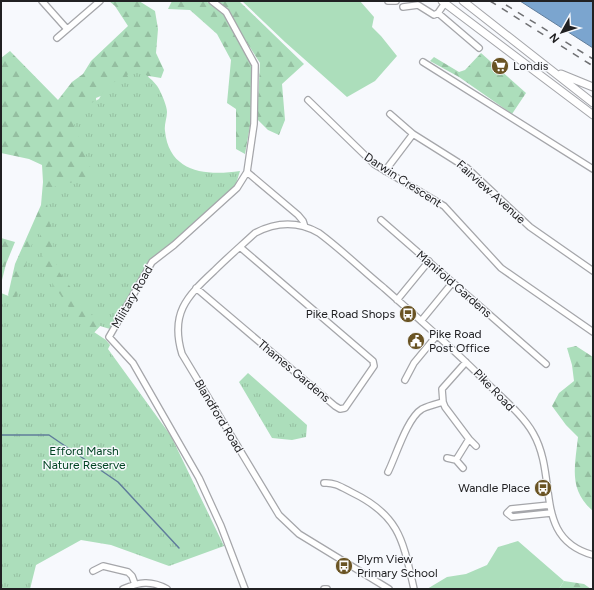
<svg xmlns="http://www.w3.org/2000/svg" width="594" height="590" font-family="Figtree,sans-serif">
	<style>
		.green { fill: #acdebb }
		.forest { fill: url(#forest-firs) }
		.park { fill: url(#park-tufts) }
		.water { fill: #7ba5cf; stroke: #607d9b }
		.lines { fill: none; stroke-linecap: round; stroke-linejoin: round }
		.stream { stroke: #607d9b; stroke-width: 1.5 }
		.minor-casing { stroke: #a5a6aa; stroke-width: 8 }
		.major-casing { stroke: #a5a6aa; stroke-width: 9 }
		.minor { stroke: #fff; stroke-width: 5.5 }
		.major { stroke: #fff; stroke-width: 7 }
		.rail { stroke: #6f7073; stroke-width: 1.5; stroke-dasharray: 7 7; stroke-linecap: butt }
		.labels { text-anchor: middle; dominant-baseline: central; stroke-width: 3; stroke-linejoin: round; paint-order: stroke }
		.poi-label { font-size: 12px; fill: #212123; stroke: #f7f9fd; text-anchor: start }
		.street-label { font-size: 12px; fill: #212123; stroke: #f7f9fd }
		.park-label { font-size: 12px; fill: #004322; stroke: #f7f9fd }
	</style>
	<defs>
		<pattern id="forest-firs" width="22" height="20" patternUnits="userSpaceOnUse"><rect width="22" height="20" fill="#acdebb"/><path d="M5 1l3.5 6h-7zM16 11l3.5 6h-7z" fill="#94bea0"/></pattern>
		<pattern id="park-tufts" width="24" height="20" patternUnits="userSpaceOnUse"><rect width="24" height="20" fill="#acdebb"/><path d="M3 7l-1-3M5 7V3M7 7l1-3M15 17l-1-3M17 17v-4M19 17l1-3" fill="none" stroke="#94bea0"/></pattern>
	</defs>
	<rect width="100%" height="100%" fill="#f7f9fd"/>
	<path class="green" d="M242 1H360L374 17 372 27 381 36 397 56 375 81 347 97 285 42Z
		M518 541 564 581 559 589H427L447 577 466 574 487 565 498 547Z"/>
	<path class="forest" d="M109 1H139L155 11 158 29 156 53 164 70 161 78 149 76 96 98 113 312 92 335 14 306 8 295 15 264 41 205 43 182 42 165 29 159 1 153V58L10 51 58 100 72 82 83 74 91 61 128 26 115 6Z
		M172 1H206L223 14 252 66 251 120 245 154 236 149V109L227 103 231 60 217 34 190 10 168 9Z
		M217 1H239L304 64 282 84 285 120 279 135 268 130 257 119 260 63 224 7Z
		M481 53 526 93 512 114 459 77 430 61 434 57 459 72 465 70Z
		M1 238 15 242 6 264 1 284Z
		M576 346 593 357V511C568 490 575 466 578 437L566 425 552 406 559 393 574 381 572 365 567 348Z
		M564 581 584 584 591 589H559Z"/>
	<path class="park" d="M138 67C144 74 155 81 159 89 162 95 167 106 167 112 167 118 164 125 165 131 169 173 207 176 240 171L235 187 174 242 151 260 110 329 100 326 59 272 55 260 45 189 94 177 70 114 99 99 105 88 119 79 123 84 130 80 127 75Z
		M38 223 42 247 44 271 70 309 88 328 106 340 110 345 108 349 171 436 224 546 169 566 111 545 81 540 36 565 30 589H1V293L16 299Z
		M248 373 307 425 306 437 292 440 272 438 239 382Z"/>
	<path class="water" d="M520 1H593V48Z"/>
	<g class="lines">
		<path class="stream" d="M1 435H49L118 482 179 548"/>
		<defs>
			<path id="minor" d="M42 1 67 29
				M212 1 226 12 255 65 254 124 247 172 237 188 174 245 152 262 109 337 133 363 199 478 221 526 245 589
				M388 1H396
				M403 7 418 5 434 15 438 13 445 3
				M438 13 479 48
				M57 38 100 1
				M423 62 593 169
				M308 100 374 164 444 206 501 268 593 332
				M390 114 413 134 467 168 530 227 593 271
				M385 171 413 134
				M247 172 298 215 303 221 305 227
				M381 220 546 364
				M196 288 335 406 340 409 345 408 374 366 373 361 240 247
				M397 300 429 261
				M421 321 453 282
				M405 380 414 363 438 334
				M469 439 476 446
				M447 458 456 460 463 468
				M456 460 469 439 445 407 443 402 442 389 466 362
				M388 472C396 456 407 418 422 409 428 406 436 404 443 402
				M324 483C335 482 343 488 353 493 400 516 403 541 414 589
				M550 505 511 509 507 513 512 517 551 513
				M93 571 103 566 128 572 132 576 135 584
				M123 589C139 582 151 580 167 589
				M324 589H327
				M389 589 299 534 279 515 182 354C170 314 186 297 214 271 227 258 241 246 255 233 276 222 298 221 319 233 342 250 362 270 384 288 420 320 455 350 488 384 503 399 523 415 533 433 559 478 532 538 593 555"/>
			<path id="major" d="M442 1 593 115
				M463 1 593 103
				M561 74 593 87"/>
		</defs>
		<use href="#minor" class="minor-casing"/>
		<use href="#major" class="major-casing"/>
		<use href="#minor" class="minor"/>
		<use href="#major" class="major"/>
		<path class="rail" d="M490 1 593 66
			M506 5 593 59"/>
	</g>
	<defs>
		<symbol id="supermarket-disc" viewBox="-11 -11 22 22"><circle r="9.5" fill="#6a5424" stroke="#f7f9fd"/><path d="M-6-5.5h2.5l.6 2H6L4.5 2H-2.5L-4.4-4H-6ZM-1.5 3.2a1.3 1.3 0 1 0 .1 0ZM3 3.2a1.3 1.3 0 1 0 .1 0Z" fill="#fff"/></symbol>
		<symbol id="bus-disc" viewBox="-11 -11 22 22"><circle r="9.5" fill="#6a5424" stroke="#f7f9fd"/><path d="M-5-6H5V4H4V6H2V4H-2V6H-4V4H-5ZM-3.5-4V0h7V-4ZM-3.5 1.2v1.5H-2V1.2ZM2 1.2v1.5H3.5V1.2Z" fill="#fff"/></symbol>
		<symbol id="civic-disc" viewBox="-11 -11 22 22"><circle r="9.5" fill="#6a5424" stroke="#f7f9fd"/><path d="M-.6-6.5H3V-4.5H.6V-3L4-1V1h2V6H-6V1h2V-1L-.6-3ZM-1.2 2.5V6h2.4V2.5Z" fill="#fff"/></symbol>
	</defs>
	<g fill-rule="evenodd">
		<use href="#supermarket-disc" x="490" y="56" width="20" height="20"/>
		<use href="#bus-disc" x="398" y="304" width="20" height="20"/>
		<use href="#civic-disc" x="406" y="331" width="20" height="20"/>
		<use href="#bus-disc" x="533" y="478" width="20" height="20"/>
		<use href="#bus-disc" x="334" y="556" width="20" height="20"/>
	</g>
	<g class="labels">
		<g class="poi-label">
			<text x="513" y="66">Londis</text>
			<text x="395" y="314" text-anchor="end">Pike Road Shops</text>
			<text x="429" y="334">Pike Road<tspan x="429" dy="14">Post Office</tspan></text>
			<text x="530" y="488" text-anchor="end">Wandle Place</text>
			<text x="357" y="559">Plym View<tspan x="357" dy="14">Primary School</tspan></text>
		</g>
		<g class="street-label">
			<text transform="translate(403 180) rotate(33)">Darwin Crescent</text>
			<text transform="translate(491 192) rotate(42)">Fairview Avenue</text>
			<text transform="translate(454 284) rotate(41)">Manifold Gardens</text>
			<text transform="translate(132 297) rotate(-60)">Military Road</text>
			<text transform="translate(294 371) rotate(40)">Thames Gardens</text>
			<text transform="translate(494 390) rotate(46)">Pike Road</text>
			<text transform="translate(219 416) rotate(59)">Blandford Road</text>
		</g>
		<g class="park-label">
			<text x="84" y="451">Efford Marsh<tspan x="84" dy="14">Nature Reserve</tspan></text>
		</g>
	</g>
	<rect width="594" height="590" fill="none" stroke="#212123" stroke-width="4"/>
	<g transform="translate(562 32) rotate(231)" stroke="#f7f9fd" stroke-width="3" paint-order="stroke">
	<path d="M0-3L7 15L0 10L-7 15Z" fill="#212123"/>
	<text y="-6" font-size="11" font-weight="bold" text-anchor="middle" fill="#212123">N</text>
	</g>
</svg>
